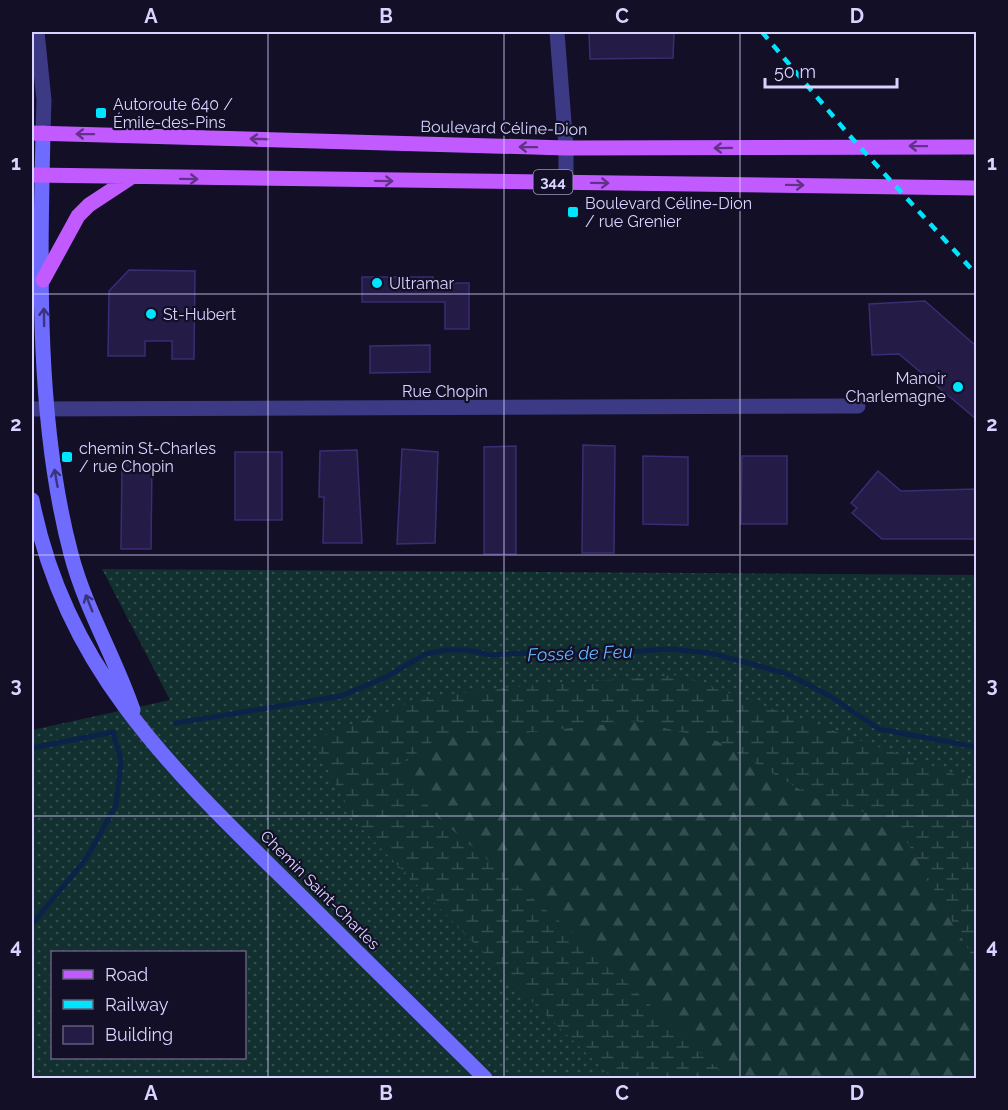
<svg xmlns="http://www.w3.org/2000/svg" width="1008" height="1110" font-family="Raleway,sans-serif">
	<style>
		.grass { fill: url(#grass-dots); fill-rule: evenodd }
		.forest { fill: url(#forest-firs) }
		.wetland { fill: url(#wetland-marsh) }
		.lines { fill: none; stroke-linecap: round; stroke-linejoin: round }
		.stream { stroke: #0c2248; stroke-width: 5 }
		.building { fill: #241b47; stroke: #3b2d73; stroke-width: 1.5 }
		.minor { stroke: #3d3a85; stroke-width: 15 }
		.tertiary { stroke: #3d3a85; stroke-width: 15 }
		.secondary { stroke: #6f6bff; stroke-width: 15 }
		.primary { stroke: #c25bff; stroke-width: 15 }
		.rail { stroke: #00e5ff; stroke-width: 4.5; stroke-dasharray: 9 8; stroke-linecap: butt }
		.oneway { stroke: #623188 }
		.oneway2 { stroke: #38347d }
		.grid { fill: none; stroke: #d9d4ff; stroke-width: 1.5; stroke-opacity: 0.55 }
		.poi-dot { fill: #00e5ff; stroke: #130f26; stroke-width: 2 }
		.labels { text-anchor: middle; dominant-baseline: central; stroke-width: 4.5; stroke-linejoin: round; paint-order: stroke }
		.shield { fill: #130f26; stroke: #9e99be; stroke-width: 1.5 }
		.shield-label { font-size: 15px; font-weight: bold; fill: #d9d4ff }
		.poi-label { font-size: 16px; fill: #d9d4ff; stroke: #130f26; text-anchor: start }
		.street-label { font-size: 16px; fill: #d9d4ff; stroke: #130f26 }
		.water-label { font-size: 18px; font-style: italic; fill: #62b6ff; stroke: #130f26 }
		.neatline { fill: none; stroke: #d9d4ff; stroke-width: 2 }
		.grid-label { font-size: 20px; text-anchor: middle; font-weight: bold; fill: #d9d4ff }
	</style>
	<defs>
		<pattern id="grass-dots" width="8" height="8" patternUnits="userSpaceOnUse" patternTransform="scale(1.5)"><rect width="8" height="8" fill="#12302f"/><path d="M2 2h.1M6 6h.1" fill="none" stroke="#344d4e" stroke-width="1.8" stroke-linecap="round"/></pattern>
		<pattern id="forest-firs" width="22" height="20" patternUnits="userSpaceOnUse" patternTransform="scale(1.5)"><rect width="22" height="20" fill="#12302f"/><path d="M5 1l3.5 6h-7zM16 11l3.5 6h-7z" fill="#344d4e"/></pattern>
		<pattern id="wetland-marsh" width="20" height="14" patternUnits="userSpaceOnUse" patternTransform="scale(1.5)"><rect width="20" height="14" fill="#12302f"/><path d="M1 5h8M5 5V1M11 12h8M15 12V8" fill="none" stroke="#344d4e"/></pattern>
	</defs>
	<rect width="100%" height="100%" fill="#130f26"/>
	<path class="grass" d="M102 569 976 575V1078H32V730L170 700ZM52 952H244V1058H52Z"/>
	<path class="forest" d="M636 721 717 741 815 798 895 821 976 963V1078H727L587 945 436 816 396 766 445 733 506 735Z"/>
	<path class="wetland" d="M679 675 976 782V963L895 821 815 798 717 741 636 721 506 735 445 733 397 766 436 816 587 945 727 1078H612L527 997 357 824 312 740 421 698 499 688Z"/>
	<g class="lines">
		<path class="stream" d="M176 723 341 696 386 677 425 654 446 650H468L491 655 524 653 587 655 669 649 710 653 785 673 828 695 879 729 976 747
			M32 748 113 732 121 760 116 805 86 859 32 924"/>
	</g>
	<path class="building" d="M589 32H674L673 58 590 59Z
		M129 270 195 271 194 359H172V341H145V356H108L109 291Z
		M362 277H433V283H469V329H445V302H362Z
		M925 301 976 346V419L899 354 872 355 869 304Z
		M430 345V372L370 373V346Z
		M583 445 615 446 614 553H582Z
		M516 446V554H484V447Z
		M402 449 438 452 435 543 397 544Z
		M357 450 362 543H323L324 497H319L320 451Z
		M235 452H282V520H235Z
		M643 456 688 457V525L643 524Z
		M742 456H787V524H741Z
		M122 463H152L151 549H121Z
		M878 471 901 491 976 489V539H882L852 513 857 508 851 503Z"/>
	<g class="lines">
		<path class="minor" d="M557 32 566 148V182
			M32 409 858 406"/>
		<path class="tertiary" d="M37 32 44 100 43 133"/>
		<path class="secondary" d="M43 133C40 269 36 422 71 554 85 608 115 657 133 710
			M32 500C66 671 173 770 292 887 356 951 421 1015 485 1078"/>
		<path class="primary" d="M32 133 566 148 976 147
			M32 175 976 188
			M43 280 78 216 89 205 130 178"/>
		<path class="rail" d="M762 32 849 135 976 274"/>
	</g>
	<defs><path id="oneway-shaft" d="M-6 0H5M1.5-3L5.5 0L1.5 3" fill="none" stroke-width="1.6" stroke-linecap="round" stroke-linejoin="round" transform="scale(1.5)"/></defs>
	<g class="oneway">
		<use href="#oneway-shaft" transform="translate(85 134) rotate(-179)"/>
		<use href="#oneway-shaft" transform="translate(259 139) rotate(-178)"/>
		<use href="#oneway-shaft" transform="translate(918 146) rotate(-179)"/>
		<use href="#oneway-shaft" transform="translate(528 147) rotate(-179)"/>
		<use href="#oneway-shaft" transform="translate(723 148) rotate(179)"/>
		<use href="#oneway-shaft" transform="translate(189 179) rotate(1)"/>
		<use href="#oneway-shaft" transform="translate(384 181) rotate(1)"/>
		<use href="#oneway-shaft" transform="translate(600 183) rotate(1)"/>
		<use href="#oneway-shaft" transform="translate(795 185) rotate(1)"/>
	</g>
	<g class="oneway2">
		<use href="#oneway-shaft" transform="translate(44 317) rotate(-91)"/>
		<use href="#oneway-shaft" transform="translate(56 478) rotate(-100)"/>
		<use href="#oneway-shaft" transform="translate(89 603) rotate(-112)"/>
	</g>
	<path class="grid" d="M268 32V1078M504 32V1078M740 32V1078M32 294H976M32 555H976M32 816H976"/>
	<g class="poi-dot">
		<rect x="95" y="107" width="12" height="12" rx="3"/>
		<rect x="567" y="206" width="12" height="12" rx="3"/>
		<circle cx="377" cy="283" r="6"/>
		<circle cx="151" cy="314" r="6"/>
		<circle cx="958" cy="387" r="6"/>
		<rect x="61" y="451" width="12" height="12" rx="3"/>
	</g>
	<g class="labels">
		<rect class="shield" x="533.5" y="170" width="39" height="24" rx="4.5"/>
		<g class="shield-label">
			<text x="553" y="182">344</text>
		</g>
		<g class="poi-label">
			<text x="113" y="104">Autoroute 640 /<tspan x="113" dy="18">Émile-des-Pins</tspan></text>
			<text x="585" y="203">Boulevard Céline-Dion<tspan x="585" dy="18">/ rue Grenier</tspan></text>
			<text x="389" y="283">Ultramar</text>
			<text x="163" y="314">St-Hubert</text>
			<text x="946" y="378" text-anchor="end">Manoir<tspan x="946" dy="18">Charlemagne</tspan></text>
			<text x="79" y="448">chemin St-Charles<tspan x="79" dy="18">/ rue Chopin</tspan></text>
		</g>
		<g class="street-label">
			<text transform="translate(504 128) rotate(1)">Boulevard Céline-Dion</text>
			<text x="445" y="391">Rue Chopin</text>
			<text transform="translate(320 890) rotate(45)">Chemin Saint-Charles</text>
		</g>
		<g class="water-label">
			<text transform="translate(580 653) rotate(-2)">Fossé de Feu</text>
		</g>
	</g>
	<rect width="1008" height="1110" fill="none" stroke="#130f26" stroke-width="66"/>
	<rect x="51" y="951" width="195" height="108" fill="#130f26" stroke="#625e7d" stroke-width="1.5"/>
	<rect x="63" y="970" width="30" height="9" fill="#c25bff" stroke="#625e7d" stroke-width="1.5"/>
	<text x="105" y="981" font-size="18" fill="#d9d4ff">Road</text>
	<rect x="63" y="1000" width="30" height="9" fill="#00e5ff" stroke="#625e7d" stroke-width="1.5"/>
	<text x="105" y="1011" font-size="18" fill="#d9d4ff">Railway</text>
	<rect x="63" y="1026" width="30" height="18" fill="#241b47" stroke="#625e7d" stroke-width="1.5"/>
	<text x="105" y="1041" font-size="18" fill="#d9d4ff">Building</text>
	<path d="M765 78v9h132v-9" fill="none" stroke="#d9d4ff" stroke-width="3"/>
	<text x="774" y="78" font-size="18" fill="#d9d4ff" stroke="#130f26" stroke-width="4.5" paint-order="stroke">50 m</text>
	<rect x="33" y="33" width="942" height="1044" class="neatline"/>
	<g class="grid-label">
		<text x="151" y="23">A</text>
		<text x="386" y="23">B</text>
		<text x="622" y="23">C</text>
		<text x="857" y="23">D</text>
		<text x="16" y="170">1</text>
		<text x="992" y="170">1</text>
		<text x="16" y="431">2</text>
		<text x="992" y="431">2</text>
		<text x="16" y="692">3</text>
		<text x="992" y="692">3</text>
		<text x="16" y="953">4</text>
		<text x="992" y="953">4</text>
		<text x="151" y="1100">A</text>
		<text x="386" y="1100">B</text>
		<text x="622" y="1100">C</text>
		<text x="857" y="1100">D</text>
	</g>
</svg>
